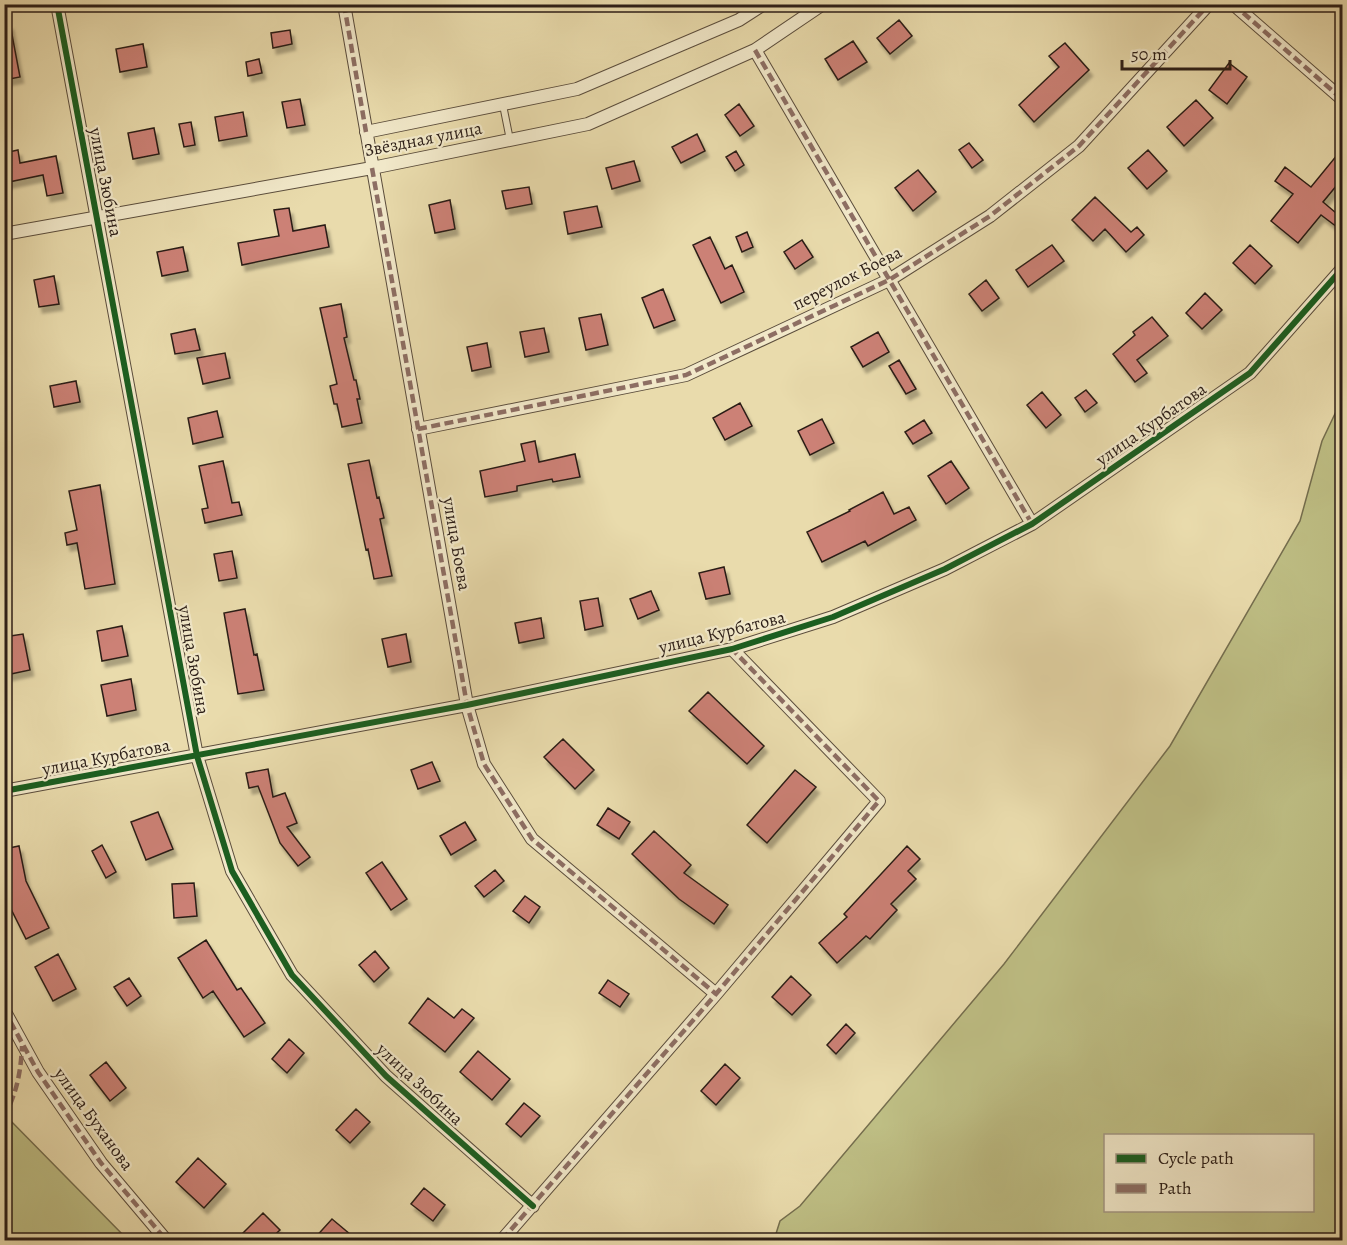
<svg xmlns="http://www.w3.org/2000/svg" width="1347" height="1245" font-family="Alegreya,serif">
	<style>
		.green { fill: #bebe84; stroke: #756e4e; stroke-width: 1.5; fill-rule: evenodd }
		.building { fill: #cc8176; stroke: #2c1e17; stroke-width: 1.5; filter: url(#shadow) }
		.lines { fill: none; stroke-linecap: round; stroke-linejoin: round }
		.service-casing { stroke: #5b4d3c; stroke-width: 8 }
		.minor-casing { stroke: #5b4d3c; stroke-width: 14 }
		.service { stroke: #f1e8c9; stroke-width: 6 }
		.minor { stroke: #f1e8c9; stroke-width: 12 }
		.quiet { stroke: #8d6e63; stroke-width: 4.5; stroke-dasharray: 9 4.5; stroke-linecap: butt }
		.cycleway-casing { stroke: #f1e8c9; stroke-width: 10 }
		.cycleway { stroke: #1b5e20; stroke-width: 6 }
		.labels { text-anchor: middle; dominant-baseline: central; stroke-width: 4.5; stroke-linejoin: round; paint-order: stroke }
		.street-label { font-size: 18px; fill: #2c1e17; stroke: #f1e8c9 }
	</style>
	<defs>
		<filter id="shadow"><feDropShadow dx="3.5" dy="6" stdDeviation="1.5" flood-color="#0004"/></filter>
	</defs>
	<rect width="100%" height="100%" fill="#e9dbac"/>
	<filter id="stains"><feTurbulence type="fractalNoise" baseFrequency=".00333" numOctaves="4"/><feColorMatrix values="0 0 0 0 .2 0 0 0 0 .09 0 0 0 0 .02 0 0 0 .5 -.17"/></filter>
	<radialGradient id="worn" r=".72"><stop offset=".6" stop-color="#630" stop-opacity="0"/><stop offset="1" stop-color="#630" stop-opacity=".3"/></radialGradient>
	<path class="green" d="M1342 399V1240H774L780 1221 800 1206 1004 964 1170 746 1300 521 1322 441ZM1106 1136H1312V1210H1106Z
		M5 1115 128 1240H5Z"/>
	<path class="building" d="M899 20 912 36 890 54 877 38Z
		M4 24H10L20 77 4 80Z
		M290 30 292 44 273 48 271 33Z
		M853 41 867 62 838 80 825 59Z
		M1065 43 1089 70 1034 122 1019 105 1059 67 1049 56Z
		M143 44 147 67 120 72 116 49Z
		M259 59 262 73 248 76 246 62Z
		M1229 63 1247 77 1227 104 1209 90Z
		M300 99 305 125 287 128 282 102Z
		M1196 100 1213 118 1184 146 1167 127Z
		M739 104 754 126 740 136 725 115Z
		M243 112 247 136 219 141 215 117Z
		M191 122 195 145 184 147 179 124Z
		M154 128 159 154 133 159 128 133Z
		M697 134 705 151 681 163 672 147Z
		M969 143 983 160 972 168 959 150Z
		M1342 149V179L1323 202 1342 218V221L1337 227 1321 215 1298 243 1271 221 1293 194 1275 181 1285 167 1311 187Z
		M18 150 20 163 56 156 63 193 47 196 43 175 4 183V153Z
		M1148 150 1167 171 1147 189 1128 168Z
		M736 151 744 165 735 171 726 157Z
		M634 161 640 181 612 189 606 168Z
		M918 170 936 192 913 211 895 188Z
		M529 187 532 204 506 209 502 191Z
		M1095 197 1131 232 1137 227 1144 235 1126 252 1105 229 1093 241 1072 220Z
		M450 200 455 229 435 233 429 205Z
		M597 206 602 227 568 234 564 212Z
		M289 208 293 231 325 225 329 247 242 265 238 243 279 236 274 210Z
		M747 232 753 247 742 252 736 237Z
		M710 237 725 269 732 265 744 292 721 303 693 245Z
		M802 240 813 257 795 269 784 252Z
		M1052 245 1064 261 1028 287 1016 270Z
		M1250 245 1272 266 1255 284 1233 263Z
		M183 247 188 271 162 276 157 252Z
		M54 276 59 304 39 307 34 280Z
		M986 280 999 298 982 311 969 294Z
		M663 289 675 320 654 328 642 298Z
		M1205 293 1222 310 1202 329 1186 313Z
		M341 304 347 337 344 338 354 380H356L360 399H357L362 423 342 427 337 404H334L330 386 337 384 320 308Z
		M601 314 608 345 586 350 579 318Z
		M1152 317 1168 336 1137 360 1147 373 1135 382 1113 354 1135 335 1133 332Z
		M544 328 549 352 525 357 520 332Z
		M195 329 200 350 175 354 171 334Z
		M878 332 889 352 863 367 851 347Z
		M487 343 491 367 472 371 467 347Z
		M225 353 230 378 203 384 197 358Z
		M899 360 916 389 906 394 889 366Z
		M76 381 80 402 54 407 50 386Z
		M1086 390 1097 403 1085 412 1075 398Z
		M1042 392 1061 415 1046 428 1027 405Z
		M740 403 752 426 725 440 713 418Z
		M217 411 223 437 193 444 188 418Z
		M822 419 834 443 810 455 798 431Z
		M924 420 932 433 913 444 905 432Z
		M535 441 539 462 575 454 580 477 553 482 552 479 517 486V491L485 497 480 471 525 461 521 444Z
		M369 460 377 498 379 497 384 518 380 519 392 576 374 579 368 549 366 550 348 464Z
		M223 461 232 503 239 502 242 515 205 523 202 509 208 508 199 466Z
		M951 461 969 488 946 504 928 476Z
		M100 485 115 584 85 589 77 543 67 545 65 533 77 530 69 491Z
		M883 492 894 514 909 507 916 520 868 546 865 541 822 562 807 532 850 511 849 510Z
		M232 551 237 578 219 581 214 554Z
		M724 567 730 594 706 599 699 573Z
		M651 591 659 610 638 619 630 599Z
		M598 598 603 626 585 630 580 601Z
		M245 609 254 655 257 654 264 690 238 694 224 613Z
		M541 618 544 638 519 643 515 623Z
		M122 626 128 656 102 661 97 631Z
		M23 634 30 670 6 675 4 637Z
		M406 634 411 662 388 667 382 639Z
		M131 679 136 710 107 716 101 685Z
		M708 692 764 746 747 764 689 711Z
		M563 739 594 770 575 789 544 757Z
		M432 762 440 781 418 789 411 770Z
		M268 769 273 797 285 793 297 823 287 827 310 857 298 866 280 843 258 786 249 788 246 773Z
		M795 770 816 787 767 843 747 825Z
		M608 808 630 822 619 839 597 825Z
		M158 812 173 849 146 860 131 822Z
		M465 822 476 840 451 855 440 836Z
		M654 831 691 865 684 873 728 905 714 924 679 899 632 854Z
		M102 845 116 872 106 878 92 851Z
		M19 846 26 881 49 928 26 939 4 895V849Z
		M907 846 920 859 908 871 916 879 891 904 897 910 870 939 866 936 837 963 819 943 847 917 844 914Z
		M382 862 407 899 391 910 366 873Z
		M495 870 504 881 484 897 475 886Z
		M194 883 197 916 174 918 172 884Z
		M525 896 540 907 529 923 513 911Z
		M206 940 237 990 241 988 265 1023 244 1037 213 991 203 998 178 958Z
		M375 951 389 968 374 982 359 965Z
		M58 954 76 989 53 1001 35 967Z
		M791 976 811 995 792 1015 772 997Z
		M129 978 141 996 127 1006 114 987Z
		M608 980 629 994 620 1007 599 993Z
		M428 998 454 1018 462 1009 474 1018 445 1052 409 1023Z
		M846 1024 855 1033 836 1054 827 1045Z
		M289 1039 304 1053 287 1073 272 1059Z
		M478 1051 510 1079 492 1100 460 1072Z
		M106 1062 126 1088 110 1101 90 1075Z
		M725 1064 740 1078 716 1105 701 1091Z
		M524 1103 540 1116 521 1137 506 1124Z
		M356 1109 370 1122 350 1143 336 1130Z
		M198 1158 226 1184 204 1208 176 1182Z
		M424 1188 445 1205 433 1221 411 1204Z
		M263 1213 280 1230 269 1240H236Z
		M332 1219 357 1240H313Z"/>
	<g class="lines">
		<defs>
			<path id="service" d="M503 105 510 140"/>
			<path id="minor" d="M57 4 197 756 232 871 292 975 386 1076 533 1206
				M344 4 467 705 484 764 532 839 716 994
				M1233 4 1342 99
				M755 50 1032 524
				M366 132 577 89 739 20 764 4
				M4 234 372 168 588 124 755 50 823 4
				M418 429 686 375 889 280 990 216 1079 146 1209 4
				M4 791 467 705 732 649 833 617 945 569 1032 524 1250 373 1342 269
				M4 1010 38 1072 101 1163 166 1240
				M502 1240 716 994 879 801 732 649"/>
		</defs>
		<use href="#service" class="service-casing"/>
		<use href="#minor" class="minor-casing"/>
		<use href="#service" class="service"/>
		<use href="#minor" class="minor"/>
		<path class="quiet" d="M344 4 366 132
			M1233 4 1342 99
			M755 50 1032 524
			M372 168 467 705 484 764 532 839 716 994
			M418 429 686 375 889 280 990 216 1079 146 1209 4
			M4 1010 38 1072 101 1163 166 1240
			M4 1116C17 1094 21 1070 22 1046
			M502 1240 716 994 879 801 732 649"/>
		<defs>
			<path id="cycleway" d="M57 4 197 756 232 871 292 975 386 1076 533 1206
				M4 791 467 705 732 649 833 617 945 569 1032 524 1250 373 1342 269"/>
		</defs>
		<use href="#cycleway" class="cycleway-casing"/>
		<use href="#cycleway" class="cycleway"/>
	</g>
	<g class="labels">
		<g class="street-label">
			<text transform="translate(423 139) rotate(-11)">Звёздная улица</text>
			<text transform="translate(106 182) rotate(79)">улица Зюбина</text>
			<text transform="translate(847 278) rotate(-27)">переулок Боева</text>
			<text transform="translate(1151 424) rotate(-35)">улица Курбатова</text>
			<text transform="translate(457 544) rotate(80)">улица Боева</text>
			<text transform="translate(722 632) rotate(-14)">улица Курбатова</text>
			<text transform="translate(194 660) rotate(80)">улица Зюбина</text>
			<text transform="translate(106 757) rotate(-11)">улица Курбатова</text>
			<text transform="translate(420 1084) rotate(43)">улица Зюбина</text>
			<text transform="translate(94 1119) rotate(54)">улица Буханова</text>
		</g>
	</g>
	<rect width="1347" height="1245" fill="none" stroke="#e9dbac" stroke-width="24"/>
	<rect x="6" y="6" width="1335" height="1233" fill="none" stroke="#2c1e17" stroke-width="3"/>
	<rect x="12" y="12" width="1323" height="1221" fill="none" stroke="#2c1e17" stroke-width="1.5"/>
	<rect x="1104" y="1134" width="210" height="78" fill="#f1e8c9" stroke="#a29782" stroke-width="1.5"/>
	<rect x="1116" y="1154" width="30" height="9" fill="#1b5e20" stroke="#a29782" stroke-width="1.5"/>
	<text x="1158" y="1164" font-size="18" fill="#2c1e17">Cycle path</text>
	<rect x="1116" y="1184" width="30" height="9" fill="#8d6e63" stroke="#a29782" stroke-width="1.5"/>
	<text x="1158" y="1194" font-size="18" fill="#2c1e17">Path</text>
	<path d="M1122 60v9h108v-9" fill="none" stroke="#2c1e17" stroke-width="3"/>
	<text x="1131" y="60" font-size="18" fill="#2c1e17" stroke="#f1e8c9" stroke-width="4.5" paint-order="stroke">50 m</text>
	<rect width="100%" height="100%" filter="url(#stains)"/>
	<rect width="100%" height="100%" fill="url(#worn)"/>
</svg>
